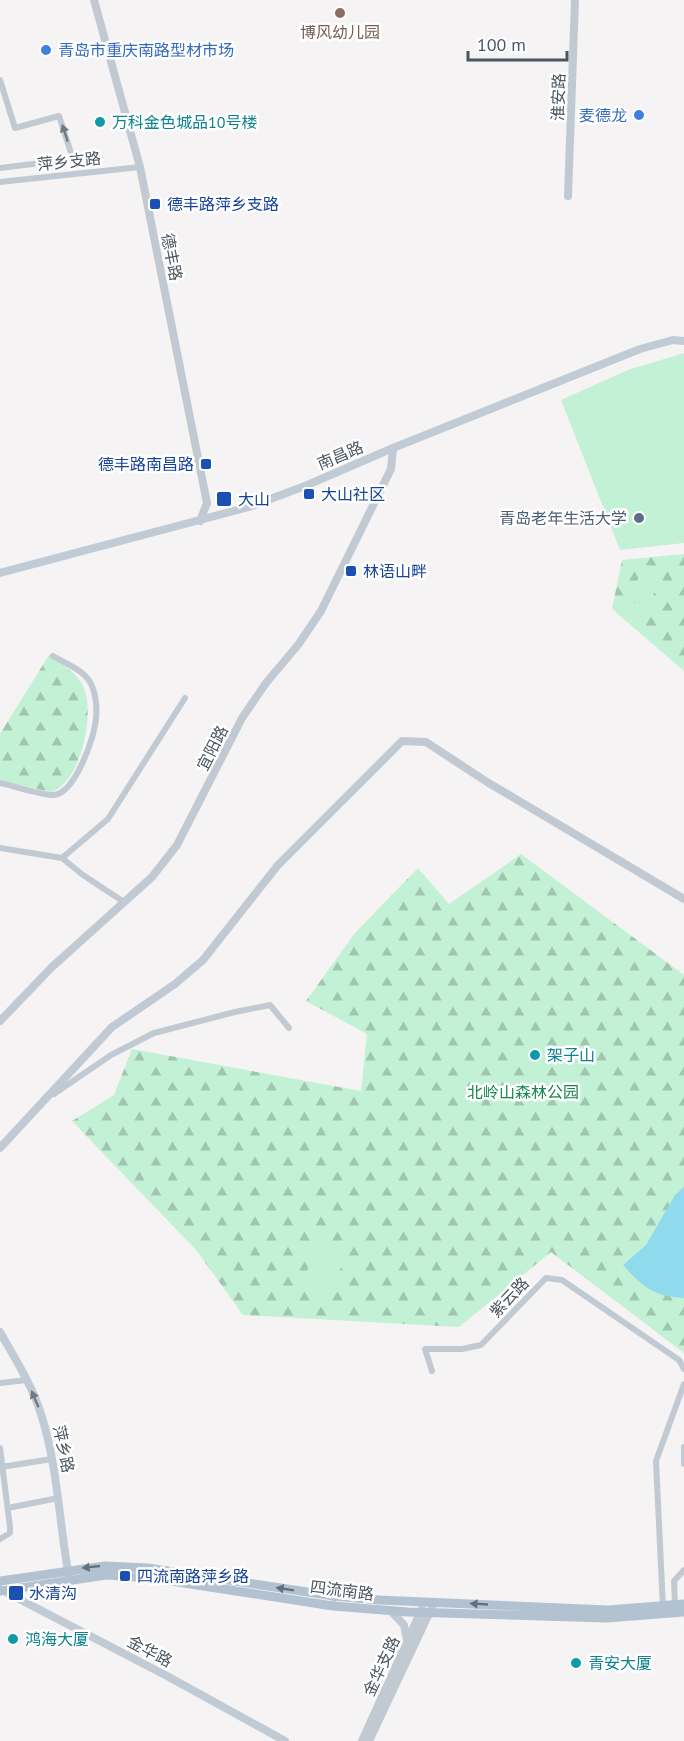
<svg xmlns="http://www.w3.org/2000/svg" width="684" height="1741" font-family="'PT Sans','Noto Sans SC',sans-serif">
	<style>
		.forest { fill: url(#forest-firs) }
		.green { fill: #c3f1d5 }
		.water { fill: #90daee }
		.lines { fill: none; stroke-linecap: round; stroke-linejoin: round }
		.minor { stroke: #c1cad2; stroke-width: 6 }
		.tertiary { stroke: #c1cad2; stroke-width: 8 }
		.secondary { stroke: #c1cbd6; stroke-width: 8 }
		.primary { stroke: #b3c2d1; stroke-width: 9 }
		.oneway { fill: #6e7983 }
		.oneway2 { fill: #6e7984 }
		.oneway3 { fill: #64717d }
		.education-dot { fill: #8d6e63; stroke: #fff; stroke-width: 2 }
		.shop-dot { fill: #3f7fe0; stroke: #fff; stroke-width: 2 }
		.culture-dot { fill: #0f9aa8; stroke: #fff; stroke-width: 2 }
		.transit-dot { fill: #1a4fb4; stroke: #fff; stroke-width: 2 }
		.service-dot { fill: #5c6f8a; stroke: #fff; stroke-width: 2 }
		.labels { text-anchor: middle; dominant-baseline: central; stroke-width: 5; stroke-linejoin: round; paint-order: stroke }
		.education-label { font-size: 16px; fill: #785e54; stroke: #fff }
		.shop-label { font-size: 16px; fill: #366cbe; stroke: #fff; text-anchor: start }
		.street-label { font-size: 16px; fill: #4a5661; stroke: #fff }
		.culture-label { font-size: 16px; fill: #0d838f; stroke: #fff; text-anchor: start }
		.transit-label { font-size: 16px; fill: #164399; stroke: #fff; text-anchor: start }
		.service-label { font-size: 16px; fill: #4e5e75; stroke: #fff; text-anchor: end }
		.park-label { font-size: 16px; fill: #17864f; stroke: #fff }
	</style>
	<defs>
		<pattern id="forest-firs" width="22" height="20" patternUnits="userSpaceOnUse" patternTransform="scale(1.5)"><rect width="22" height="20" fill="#c3f1d5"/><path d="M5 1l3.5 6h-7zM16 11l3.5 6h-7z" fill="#a0c6b0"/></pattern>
	</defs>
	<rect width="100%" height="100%" fill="#f5f3f3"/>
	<path class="forest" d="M684 554V671L612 609 622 560Z
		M49 655C61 663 77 673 83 686 96 713 81 781 52 792L0 781V734Z
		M521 854 684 975V1353L551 1252 459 1327 243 1315 197 1251 72 1121 114 1095 132 1049 361 1091 367 1034 306 1001 355 933 418 868 449 904Z"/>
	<path class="green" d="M684 353V543L620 550 561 400 628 370Z
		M640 564 656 567 652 614 638 618 614 603 615 598 635 603Z
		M316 1239 346 1247 334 1294 303 1286Z"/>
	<path class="water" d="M684 1187V1298C653 1296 643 1287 623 1265L646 1245 675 1195Z"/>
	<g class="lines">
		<path class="minor" d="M0 80 15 128 59 116 73 159 0 168
			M0 182 140 167
			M0 783C10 785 45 796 54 795 75 793 95 737 96 718 97 708 96 692 90 682 83 670 65 663 53 656
			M0 848 62 858 83 875 124 902
			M62 858 108 819 185 698
			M54 1094 111 1055 154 1033 235 1012 270 1005 289 1028
			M432 1371 425 1349H462L481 1345 546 1278 562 1280 679 1360 684 1369
			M0 1383 27 1380
			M684 1447V1464
			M0 1448 10 1527V1533L0 1539
			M1 1467 52 1459
			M8 1508 58 1498
			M334 1599 335 1584
			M675 1606 674 1581 684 1570
			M663 1608 656 1461 684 1384"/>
		<path class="tertiary" d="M94 0 140 167 148 207 207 503 200 521
			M568 196 575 0
			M0 1021 52 967 152 877 177 845 242 718 266 683 298 645 321 611 391 469 393 448
			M0 1148 112 1027 175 984 203 960 278 865 402 741 426 742 487 782 684 899
			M391 1611 404 1625 407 1640
			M362 1741 422 1609
			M369 1741 434 1603"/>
		<path class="secondary" d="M0 573 249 507 305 486 393 448 640 349 673 340 684 341
			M0 1332C15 1359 32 1385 41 1414 58 1467 59 1523 69 1577
			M0 1589 167 1676 285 1741"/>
		<path class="primary" d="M0 1581 105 1566 148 1568 334 1596 379 1600 608 1610 684 1604
			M0 1591 106 1575 152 1578 333 1606 408 1612 607 1618 684 1612"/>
	</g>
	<defs><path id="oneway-solid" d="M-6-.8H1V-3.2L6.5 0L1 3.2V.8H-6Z" transform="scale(1.5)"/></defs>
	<use class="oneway" href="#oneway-solid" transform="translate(65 133) rotate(-108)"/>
	<use class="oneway2" href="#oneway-solid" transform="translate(35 1399) rotate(-113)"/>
	<g class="oneway3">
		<use href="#oneway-solid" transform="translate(91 1567) rotate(174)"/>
		<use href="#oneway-solid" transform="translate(285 1589) rotate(-171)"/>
		<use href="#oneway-solid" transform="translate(479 1604) rotate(-177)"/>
	</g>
	<circle class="education-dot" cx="340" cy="13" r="6"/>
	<g class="shop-dot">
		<circle cx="46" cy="50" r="6"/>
		<circle cx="639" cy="115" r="6"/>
	</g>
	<g class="culture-dot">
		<circle cx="100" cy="122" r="6"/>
		<circle cx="535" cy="1055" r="6"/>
		<circle cx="13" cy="1639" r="6"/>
		<circle cx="576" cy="1663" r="6"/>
	</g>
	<g class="transit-dot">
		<rect x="149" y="198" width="12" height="12" rx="3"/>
		<rect x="200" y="458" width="12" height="12" rx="3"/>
		<rect x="303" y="488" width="12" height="12" rx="3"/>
		<rect x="216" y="491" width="16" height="16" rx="3"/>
		<rect x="345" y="565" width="12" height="12" rx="3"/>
		<rect x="119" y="1570" width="12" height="12" rx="3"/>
		<rect x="8" y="1585" width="16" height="16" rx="3"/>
	</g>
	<circle class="service-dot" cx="639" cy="518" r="6"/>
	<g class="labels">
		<g class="education-label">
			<text x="340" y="32">博风幼儿园</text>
		</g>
		<g class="shop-label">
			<text x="58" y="50">青岛市重庆南路型材市场</text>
			<text x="627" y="115" text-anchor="end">麦德龙</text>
		</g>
		<g class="street-label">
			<text transform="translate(558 97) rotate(-88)">淮安路</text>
			<text transform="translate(69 161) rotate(-6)">萍乡支路</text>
			<text transform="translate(172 257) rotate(79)">德丰路</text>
			<text transform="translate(340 455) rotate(-23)">南昌路</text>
			<text transform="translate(212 748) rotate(-63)">宜阳路</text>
			<text transform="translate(509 1297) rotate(-46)">紫云路</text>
			<text transform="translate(64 1449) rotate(78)">萍乡路</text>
			<text transform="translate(342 1590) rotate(7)">四流南路</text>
			<text transform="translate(150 1651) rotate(28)">金华路</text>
			<text transform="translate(381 1666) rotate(-65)">金华支路</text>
		</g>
		<g class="culture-label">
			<text x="112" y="122">万科金色城品10号楼</text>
			<text x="547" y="1055">架子山</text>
			<text x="25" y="1639">鸿海大厦</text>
			<text x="588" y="1663">青安大厦</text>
		</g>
		<g class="transit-label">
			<text x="167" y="204">德丰路萍乡支路</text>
			<text x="194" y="464" text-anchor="end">德丰路南昌路</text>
			<text x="321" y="494">大山社区</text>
			<text x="238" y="499">大山</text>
			<text x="363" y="571">林语山畔</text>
			<text x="137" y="1576">四流南路萍乡路</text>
			<text x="29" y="1593">水清沟</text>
		</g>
		<g class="service-label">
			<text x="627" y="518">青岛老年生活大学</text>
		</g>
		<g class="park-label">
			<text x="523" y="1092">北岭山森林公园</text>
		</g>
	</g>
	<path d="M468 51v9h99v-9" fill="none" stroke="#4a5661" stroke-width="3"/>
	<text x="477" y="51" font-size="18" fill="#4a5661" stroke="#ffffff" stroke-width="4.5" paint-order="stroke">100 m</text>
</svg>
